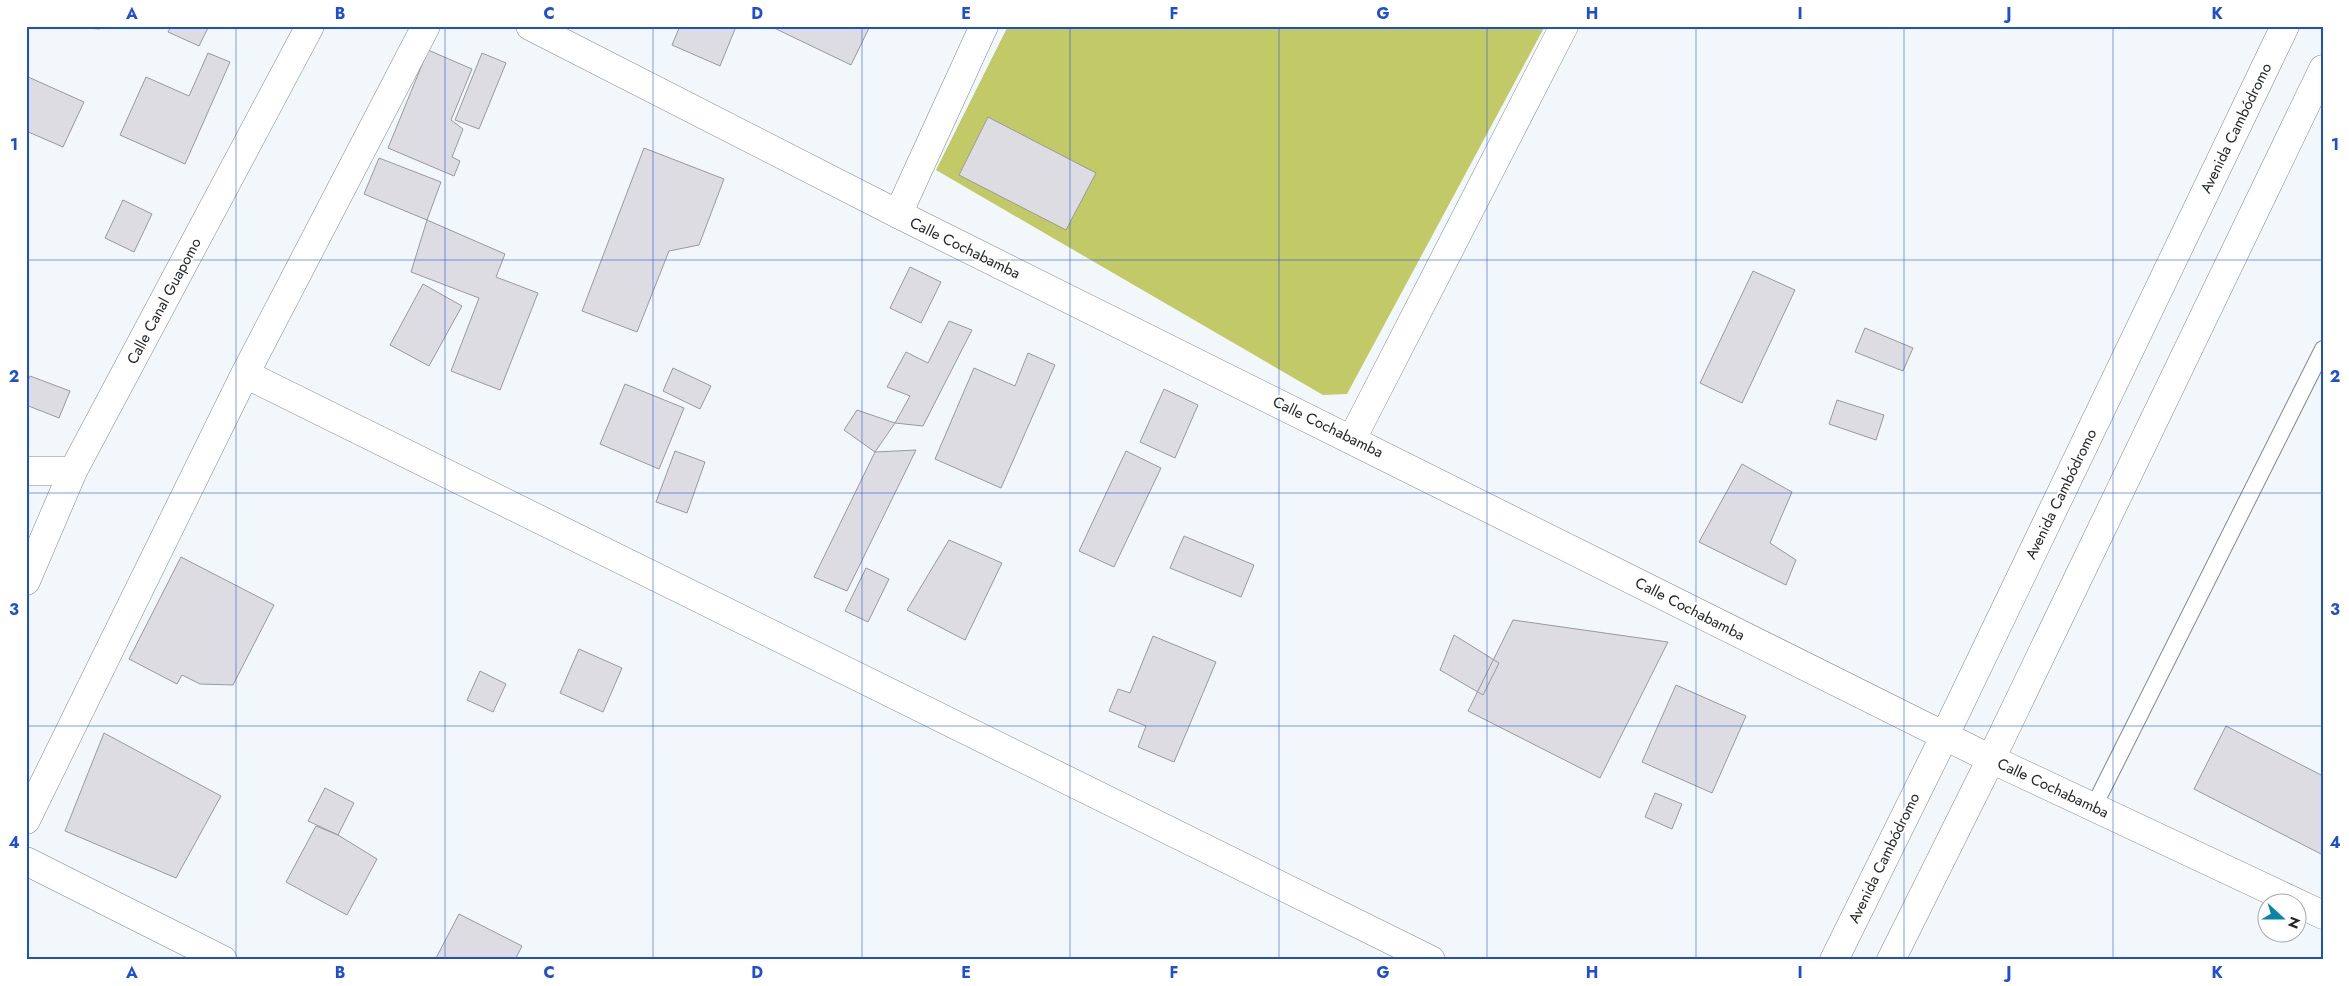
<svg xmlns="http://www.w3.org/2000/svg" width="2349" height="986" font-family="Jost,sans-serif">
	<style>
		.forest { fill: #c1ca66 }
		.building { fill: #dcdce2; stroke: #99999e }
		.lines { fill: none; stroke-linecap: round; stroke-linejoin: round }
		.lane-casing { stroke: #84888c; stroke-width: 18 }
		.street-casing { stroke: #84888c; stroke-width: 29 }
		.secondary-casing { stroke: #84888c; stroke-width: 29 }
		.lane { stroke: #fff; stroke-width: 16 }
		.street { stroke: #fff; stroke-width: 28 }
		.secondary { stroke: #fff; stroke-width: 28 }
		.grid { fill: none; stroke: #1d4ed8; stroke-width: 1; stroke-opacity: 0.55 }
		.labels { text-anchor: middle; dominant-baseline: central; stroke-width: 4; stroke-linejoin: round; paint-order: stroke }
		.street-label { font-size: 15px; fill: #242627; stroke: #fff }
		.neatline { fill: none; stroke: #1d4ed8; stroke-width: 2 }
		.grid-label { font-size: 16px; text-anchor: middle; font-weight: bold; fill: #1d4ed8 }
	</style>
	<rect width="100%" height="100%" fill="#f2f7fb"/>
	<path class="forest" d="M1008 26H1545L1347 394 1323 395 936 170Z"/>
	<path class="building" d="M52 26H100V29Z
		M171 26H209L199 46 168 32Z
		M680 26H729L735 29 720 66 672 45Z
		M770 26H870L851 65Z
		M428 50 472 69 451 120 463 129 452 157 460 161 454 176 388 148Z
		M208 53 230 62 185 164 120 135 146 77 189 96Z
		M482 53 506 63 479 129 455 120Z
		M26 76 84 102 63 147 26 131Z
		M988 117 1096 173 1066 230 959 175Z
		M644 148 724 179 699 245 669 251 637 332 582 311Z
		M379 158 441 182 427 220 364 194Z
		M123 200 152 214 134 252 105 238Z
		M427 220 505 254 496 277 538 293 500 390 451 371 479 298 411 272Z
		M910 267 941 282 921 323 890 308Z
		M1753 271 1795 290 1742 403 1700 383Z
		M423 284 462 306 429 366 390 345Z
		M949 321 972 330 923 426 895 423 910 396 887 387 906 352 928 363Z
		M1865 328 1913 348 1903 371 1855 352Z
		M1028 353 1055 365 1001 488 935 459 974 368 1015 386Z
		M673 368 711 386 700 409 663 391Z
		M30 376 70 391 59 418 26 405V385Z
		M625 384 684 408 659 469 600 444Z
		M1164 389 1198 405 1175 458 1140 442Z
		M1837 400 1884 415 1876 440 1829 424Z
		M857 410 895 423 875 452 844 430Z
		M916 450 847 591 814 577 875 452Z
		M675 451 705 462 687 513 656 502Z
		M1126 451 1161 468 1114 567 1079 551Z
		M1742 464 1792 492 1770 543 1796 560 1786 585 1699 542Z
		M1184 536 1254 565 1241 597 1170 568Z
		M949 540 1002 563 965 640 907 610Z
		M181 557 274 605 233 685 200 684 182 675 177 684 129 659Z
		M866 568 889 579 868 622 845 611Z
		M1513 620 1668 642 1600 778 1468 711Z
		M1454 635 1499 663 1483 695 1440 670Z
		M1153 636 1216 662 1174 762 1138 747 1146 726 1109 711 1118 689 1130 693Z
		M579 649 622 668 603 712 560 693Z
		M480 671 506 684 493 712 467 700Z
		M1676 685 1746 716 1712 793 1642 762Z
		M2226 726 2323 776V855L2194 789Z
		M104 733 221 796 176 878 65 831Z
		M325 788 354 803 338 835 308 821Z
		M1655 793 1682 804 1672 829 1645 817Z
		M316 826 338 835 377 859 347 915 286 882Z
		M459 914 522 946 515 960H435Z"/>
	<g class="lines">
		<defs>
			<path id="lane" d="M2094 806 2323 349"/>
			<path id="street" d="M426 26 245 374 1431 960
				M898 214 984 26
				M1352 439 1564 26
				M26 471H73
				M26 581 73 471 310 26
				M1991 759 2323 915
				M26 820 245 374
				M26 861 223 960"/>
			<path id="secondary" d="M530 26 898 214 1991 759
				M1834 960 1944 737 2285 26
				M1891 960 1991 759 2323 69"/>
		</defs>
		<use href="#lane" class="lane-casing"/>
		<use href="#street" class="street-casing"/>
		<use href="#secondary" class="secondary-casing"/>
		<use href="#lane" class="lane"/>
		<use href="#street" class="street"/>
		<use href="#secondary" class="secondary"/>
	</g>
	<path class="grid" d="M236 26V960M445 26V960M653 26V960M862 26V960M1070 26V960M1279 26V960M1487 26V960M1696 26V960M1904 26V960M2113 26V960M26 260H2323M26 493H2323M26 726H2323"/>
	<g class="labels">
		<g class="street-label">
			<text transform="translate(2236 128) rotate(-64)">Avenida Cambódromo</text>
			<text transform="translate(965 248) rotate(26)">Calle Cochabamba</text>
			<text transform="translate(164 301) rotate(-62)">Calle Canal Guapomo</text>
			<text transform="translate(1328 427) rotate(26)">Calle Cochabamba</text>
			<text transform="translate(2061 494) rotate(-64)">Avenida Cambódromo</text>
			<text transform="translate(1690 609) rotate(27)">Calle Cochabamba</text>
			<text transform="translate(2053 788) rotate(25)">Calle Cochabamba</text>
			<text transform="translate(1884 858) rotate(-64)">Avenida Cambódromo</text>
		</g>
	</g>
	<rect width="2349" height="986" fill="none" stroke="#ffffff" stroke-width="55"/>
	<g transform="translate(2282 918) rotate(111)"><circle r="24" fill="#ffffff" stroke="#a7a8a9"/>
	<path d="M0-4L9 19L0 12L-9 19Z" fill="#0a84a9"/>
	<text y="-8" font-size="14" font-weight="bold" text-anchor="middle" fill="#242627">N</text>
	</g>
	<rect x="28" y="28" width="2294" height="930" class="neatline"/>
	<g class="grid-label">
		<text x="132" y="19">A</text>
		<text x="340" y="19">B</text>
		<text x="549" y="19">C</text>
		<text x="757" y="19">D</text>
		<text x="966" y="19">E</text>
		<text x="1174" y="19">F</text>
		<text x="1383" y="19">G</text>
		<text x="1592" y="19">H</text>
		<text x="1800" y="19">I</text>
		<text x="2009" y="19">J</text>
		<text x="2217" y="19">K</text>
		<text x="14" y="150">1</text>
		<text x="2335" y="150">1</text>
		<text x="14" y="382">2</text>
		<text x="2335" y="382">2</text>
		<text x="14" y="615">3</text>
		<text x="2335" y="615">3</text>
		<text x="14" y="848">4</text>
		<text x="2335" y="848">4</text>
		<text x="132" y="978">A</text>
		<text x="340" y="978">B</text>
		<text x="549" y="978">C</text>
		<text x="757" y="978">D</text>
		<text x="966" y="978">E</text>
		<text x="1174" y="978">F</text>
		<text x="1383" y="978">G</text>
		<text x="1592" y="978">H</text>
		<text x="1800" y="978">I</text>
		<text x="2009" y="978">J</text>
		<text x="2217" y="978">K</text>
	</g>
</svg>
